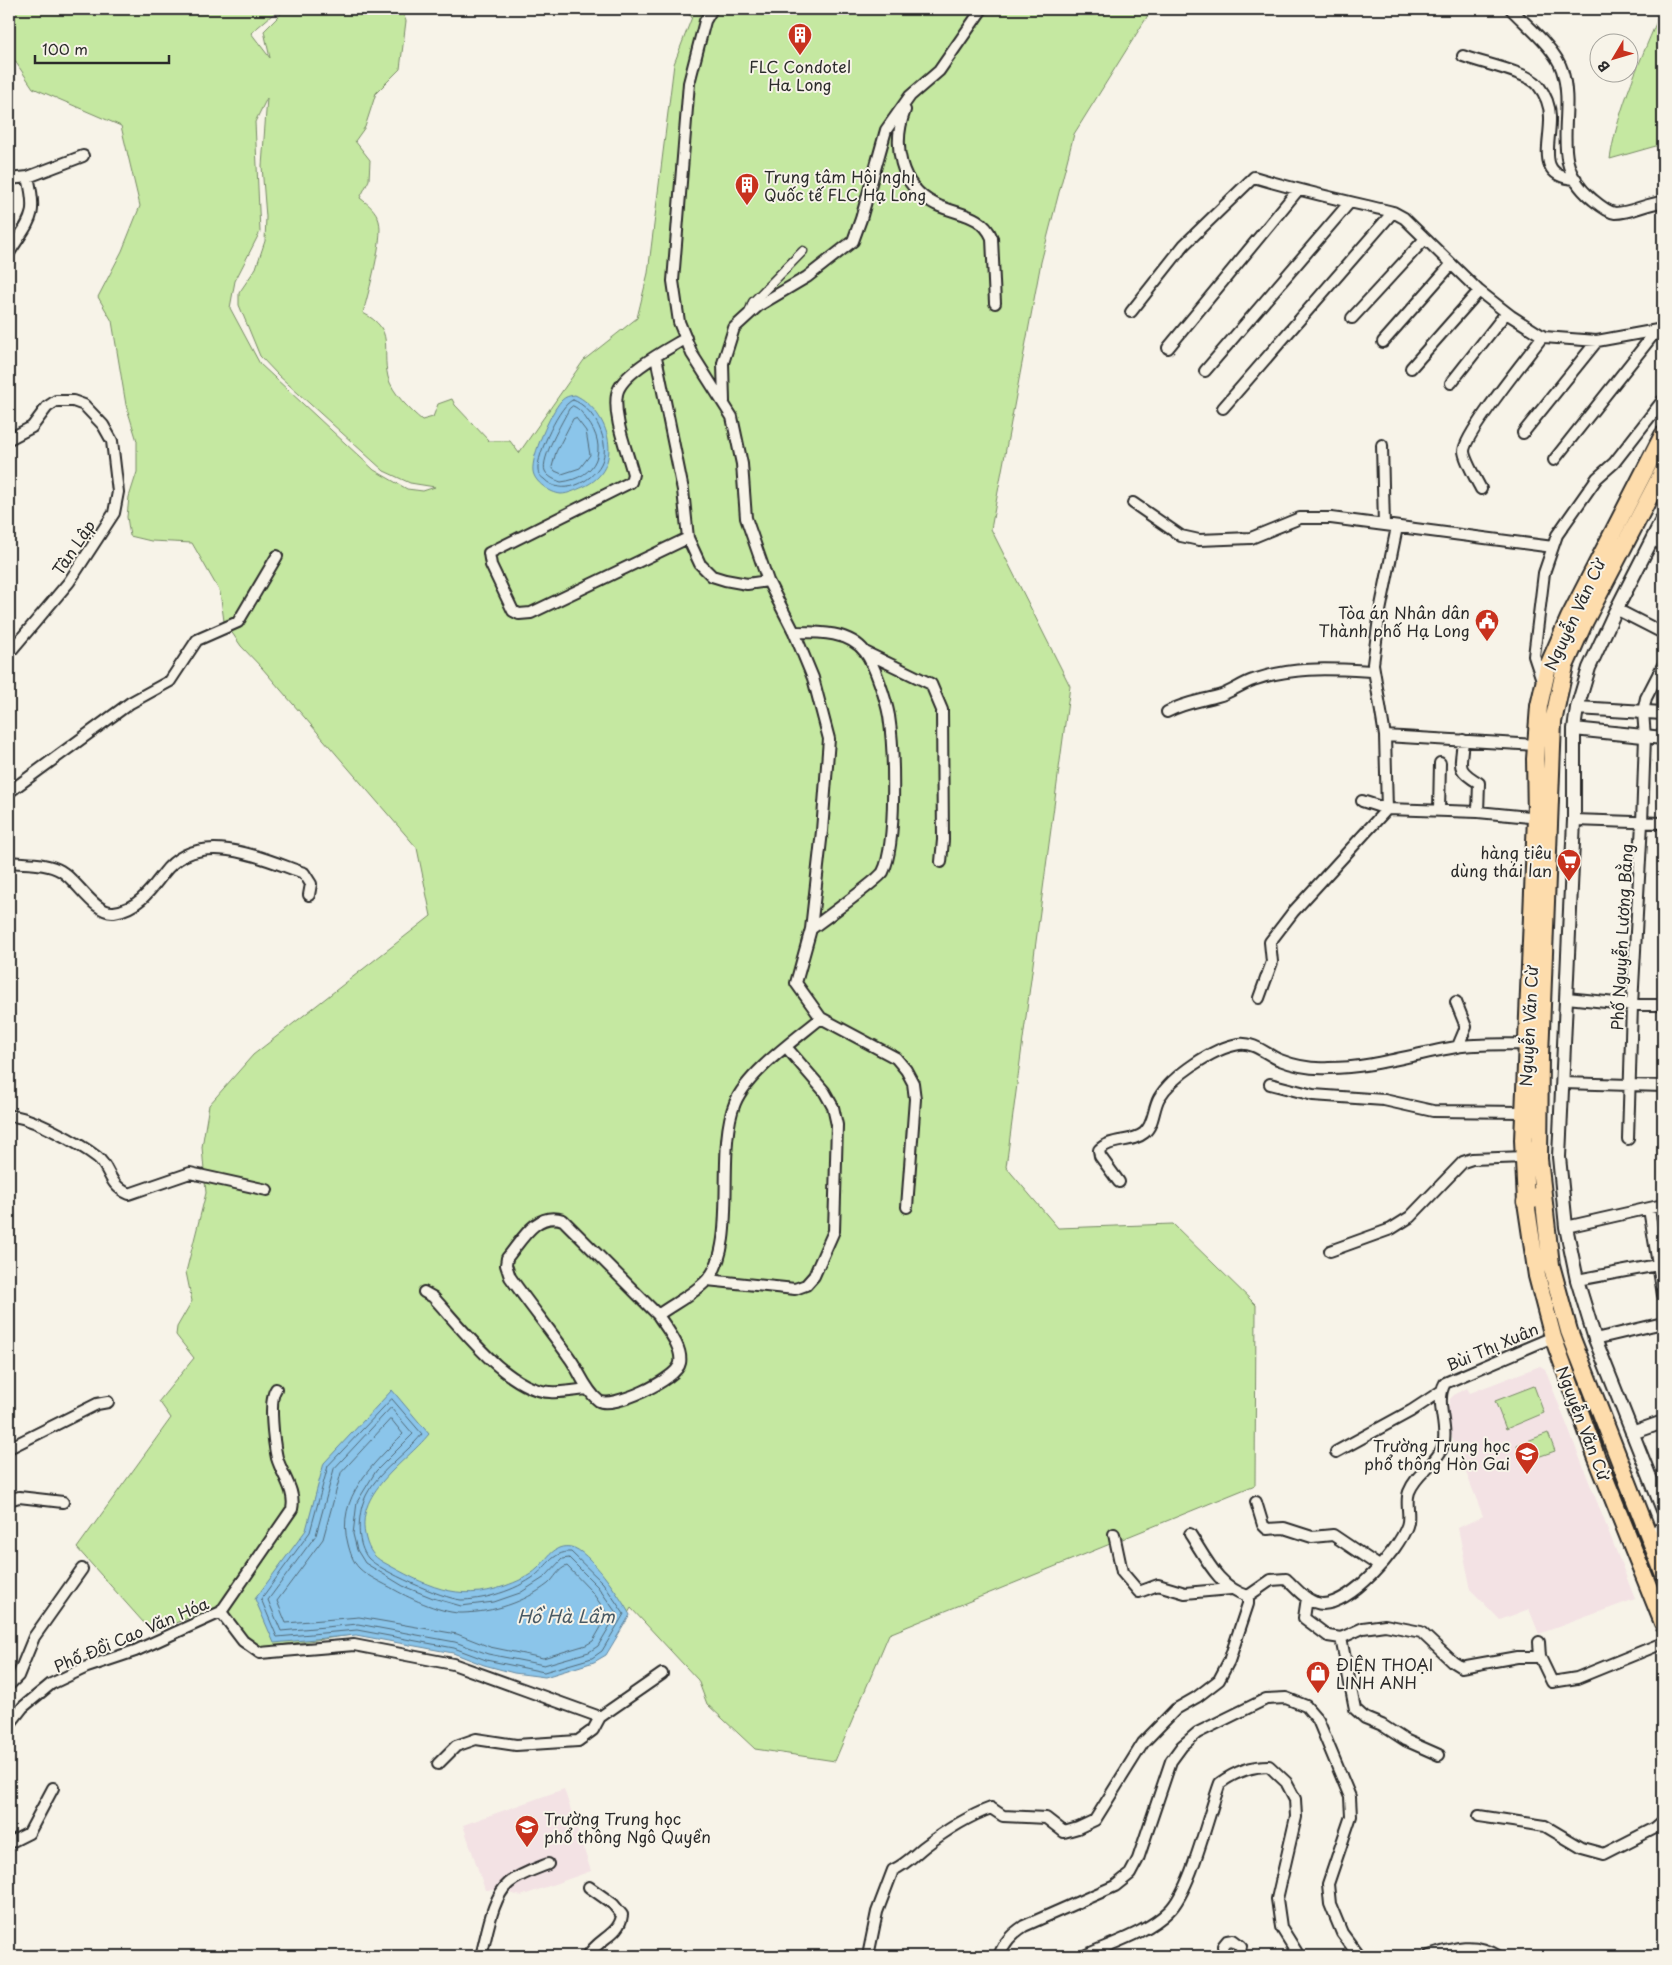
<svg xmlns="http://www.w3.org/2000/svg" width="1672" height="1965" font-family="'Playpen Sans',sans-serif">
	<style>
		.built { fill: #f3e2e4 }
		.green { fill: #c5e8a1; stroke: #788a66; fill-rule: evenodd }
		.water { fill: #8bc5ea; stroke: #65879e }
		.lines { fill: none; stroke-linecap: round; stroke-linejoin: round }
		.shore { stroke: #516977; stroke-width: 1 }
		.pedestrian-casing { stroke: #2b2b2b; stroke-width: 11 }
		.minor-casing { stroke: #2b2b2b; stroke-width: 14 }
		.tertiary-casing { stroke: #2b2b2b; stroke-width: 16 }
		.primary-casing { stroke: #2b2b2b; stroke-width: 20 }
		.trunk-casing { stroke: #2b2b2b; stroke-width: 21 }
		.pedestrian { stroke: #f7f3e8; stroke-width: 8 }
		.minor { stroke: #f7f3e8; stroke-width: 10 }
		.tertiary { stroke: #f7f3e8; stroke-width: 12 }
		.primary { stroke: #fddcac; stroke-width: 16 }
		.trunk { stroke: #fddcac; stroke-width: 18 }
		.labels { text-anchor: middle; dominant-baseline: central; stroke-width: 4; stroke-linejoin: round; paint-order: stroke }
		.poi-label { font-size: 16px; fill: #2b2b2b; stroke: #f7f3e8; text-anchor: start }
		.street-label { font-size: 16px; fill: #2b2b2b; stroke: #f7f3e8 }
		.water-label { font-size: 18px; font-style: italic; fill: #485964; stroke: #f7f3e8 }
	</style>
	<rect width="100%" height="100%" fill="#f7f3e8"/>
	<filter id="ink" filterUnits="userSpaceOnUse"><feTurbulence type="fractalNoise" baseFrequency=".02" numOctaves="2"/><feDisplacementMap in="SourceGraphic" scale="10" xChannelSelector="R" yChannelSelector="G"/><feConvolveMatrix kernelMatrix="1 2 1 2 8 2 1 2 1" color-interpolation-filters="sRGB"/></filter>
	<g filter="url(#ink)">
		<path class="built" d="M1540 1366 1545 1369 1635 1599 1539 1634 1529 1609 1500 1620 1471 1590 1458 1528 1483 1516 1451 1434 1447 1414 1450 1399 1454 1395 1467 1388 1470 1393Z
			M564 1789 591 1871 521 1896 498 1890H485L463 1825Z"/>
		<path class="green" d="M9 9H279L251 33 270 58 264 31 286 9H401L406 21 400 69 376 93 365 127 355 141 370 160 369 180 360 198C369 205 376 210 379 221 384 238 368 294 363 313 396 330 381 347 388 377 392 393 410 410 422 420L433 417 438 404 452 399 455 405 489 441H510L519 453 584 360 637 318 648 273 674 64 692 17 681 9H1152L1074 134 1041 262 991 529 1070 686 1006 1167 1058 1228 1173 1224 1256 1305 1255 1485 889 1634 835 1761 755 1749 707 1704 698 1680 631 1608 609 1647 444 1650 358 1634 266 1647 249 1645 222 1605 152 1632 77 1548 171 1418 159 1401 194 1358 176 1335 177 1327 192 1301 186 1272 206 1193 202 1147 209 1105 253 1055 431 916 417 848 262 668 241 646 224 621 220 592 192 543 151 541 130 536 127 517 129 497 137 472V441L126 405 112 321 98 297 122 251 140 206 121 126 33 88 9 52ZM267 98 262 166 266 217 265 241 256 268 239 293V305L260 356 278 375 384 471 410 483 435 487 423 491 407 489 374 470 260 364 230 308 235 281 260 232 255 122Z
			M1662 9 1663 144 1610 159C1618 107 1642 57 1662 9Z
			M1534 1386 1544 1413 1506 1429 1495 1401Z
			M1548 1433 1555 1451 1523 1462 1517 1445Z"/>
		<path class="water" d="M575 395C610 411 626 469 583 487 576 490 568 494 561 494 550 493 534 482 533 471 531 456 551 412 561 401 566 396 569 396 575 395Z
			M392 1390 429 1434C405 1464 353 1492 366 1539 369 1550 373 1556 383 1562 425 1585 457 1603 505 1586 516 1582 529 1577 538 1568 548 1558 554 1544 571 1547 589 1550 621 1598 630 1615L606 1655 594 1662 545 1677 514 1673 484 1665 453 1653 356 1635 274 1643 255 1599 306 1530 324 1463Z"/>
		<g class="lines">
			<path class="shore" d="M573 400C594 407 612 443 601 464 591 483 561 497 544 479 541 477 538 474 538 470 536 456 561 402 573 400Z
				M573 406C580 409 583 414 587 420 609 448 597 478 561 482 555 480 548 477 545 471 540 459 563 421 569 409Z
				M576 418 586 431 590 455 580 468 562 474 555 471 552 467 556 452 573 419Z
				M392 1399 422 1434C403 1458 371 1475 362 1506 358 1522 357 1544 368 1558 380 1571 442 1598 461 1600 470 1600 485 1598 494 1595 508 1591 520 1586 532 1578 546 1569 552 1551 571 1552L603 1583 624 1614 602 1651 592 1658 544 1672 486 1660 454 1648 357 1630 277 1637 261 1599 310 1532 328 1466Z
				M391 1408 413 1434 376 1471 357 1502 353 1534 357 1550 365 1563 403 1586 433 1598 461 1606 494 1602 520 1593 545 1577 562 1559 569 1558 598 1587 617 1614 598 1646 589 1652 544 1665 488 1654 455 1642 358 1624 281 1631 268 1600 316 1535 334 1469Z
				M391 1419 403 1434C374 1463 335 1498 348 1544 350 1552 353 1562 359 1568 368 1577 383 1583 395 1590 411 1599 444 1614 463 1613 494 1612 523 1603 548 1584 555 1578 558 1569 567 1566L592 1592 608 1615 593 1641 586 1645 543 1658 490 1647 457 1634 359 1617 286 1623 277 1601 323 1539 341 1473Z"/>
			<defs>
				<path id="pedestrian" d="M749 313 753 302 803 251"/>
				<path id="minor" d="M712 9 705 21 689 83 673 281 679 322 692 354 732 417 742 464 746 518 768 581 794 632 813 678 829 739 822 831 811 929 796 983 821 1018 896 1058 906 1070 913 1083 915 1099 907 1207
					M1511 9C1526 25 1556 49 1562 70 1577 116 1546 161 1592 199 1598 204 1607 212 1615 213 1632 213 1647 203 1663 202
					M1463 56C1480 63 1528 72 1538 85 1545 94 1550 105 1550 117 1551 144 1535 177 1576 179
					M905 110C892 144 899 186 935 204 956 215 982 213 992 238L995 303
					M9 179 28 177 83 156
					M9 253C30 219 38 218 28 177
					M1131 312 1184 245 1254 177C1300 191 1346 201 1393 212L1404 218 1479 291 1511 316 1544 337 1597 341 1663 329
					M1352 318 1424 240
					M686 338C668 349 621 373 617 394 613 419 627 450 633 474L631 482 489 553 491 565 513 611 519 614 531 613 688 538
					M1383 342 1450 266
					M1168 348 1298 190
					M656 357 683 490 688 538 700 564 712 576 725 580 747 584 768 581
					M1411 368 1479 291
					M1205 371 1350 202
					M1451 383 1506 313
					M724 402 723 363 734 328 758 306 807 277 853 241 861 219 886 130 910 96 939 71 982 9
					M1223 408 1393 212
					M1523 433 1597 341
					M9 439 32 427 47 407 56 401H73L84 405 103 425 112 441 118 492 114 513 69 582 9 653
					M1382 445 1384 525
					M1554 460 1657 330
					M1481 489C1477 481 1464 459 1464 451 1465 433 1529 355 1542 337
					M1133 503 1181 536 1199 540 1251 538 1300 518H1331L1553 547
					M1652 539 1663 545
					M1616 609 1663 633
					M794 632C817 632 849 631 865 652 875 665 886 700 889 716 894 748 897 844 883 872 878 880 823 920 811 929
					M865 652 931 684 942 710 943 840 941 862
					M1543 683 1534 656 1544 573 1557 535 1597 478 1614 463 1663 400
					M1167 712C1183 703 1200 701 1218 696 1230 693 1241 684 1253 680 1292 666 1333 669 1374 671
					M1385 736 1536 745
					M1463 740C1461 767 1455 769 1479 783L1478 812
					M9 792 130 703 170 681 197 640 238 622 277 556
					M1362 801 1387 809 1478 812 1540 818
					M1439 810 1440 763
					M1574 820 1663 823
					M9 862C26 864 46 862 61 871 77 880 95 914 114 912 137 909 150 891 163 874 198 827 260 858 304 873L311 884 309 895
					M1259 998 1272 962 1270 942 1293 912 1387 809 1385 736 1373 664 1380 611 1397 527
					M1567 998 1635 1005H1663
					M1456 1002 1466 1027 1458 1046
					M1563 1083 1663 1086
					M1270 1084 1313 1095 1384 1100 1433 1111 1523 1112
					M9 1116C29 1115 80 1144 97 1157 111 1168 107 1184 129 1194L190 1173 267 1190
					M1628 1139 1632 1005 1642 823 1645 737 1643 712 1646 698 1663 665
					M1119 1182 1100 1156 1099 1150C1110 1138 1132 1143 1144 1133 1154 1125 1153 1109 1159 1098 1172 1076 1213 1048 1239 1044 1255 1042 1267 1055 1280 1060 1295 1066 1313 1069 1329 1068 1371 1068 1414 1054 1456 1047 1479 1043 1504 1045 1528 1044
					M1649 1209 1663 1295
					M1566 1227 1663 1205
					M1330 1251 1391 1229 1410 1217 1463 1162 1472 1159 1525 1157
					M707 1280 795 1289 806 1285 814 1276 834 1231 837 1125 833 1107 824 1091 787 1048
					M1577 1280 1663 1264
					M424 1292 433 1297C461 1327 508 1391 550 1392 562 1393 576 1390 588 1389
					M658 1315 563 1220C536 1211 522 1240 507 1258L506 1265 510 1277C529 1304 550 1330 569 1357 579 1370 585 1390 599 1401 612 1409 677 1380 680 1363 683 1347 666 1328 658 1315 673 1304 694 1294 707 1280 739 1246 715 1150 735 1103 747 1073 796 1039 821 1018
					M1595 1339 1663 1323
					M9 1448 97 1404 108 1402
					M1336 1452 1411 1411 1440 1392
					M9 1500 19 1497 63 1502
					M1256 1502 1263 1525 1267 1529 1284 1528 1312 1537 1333 1535 1379 1566
					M1114 1534 1122 1572 1139 1592 1158 1585 1185 1593 1231 1589
					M1190 1534C1206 1558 1218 1587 1248 1596
					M1307 1598 1304 1618 1328 1636 1341 1638 1363 1628 1385 1625 1421 1632 1453 1662 1461 1667 1517 1657H1540L1552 1682 1577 1678 1663 1643
					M221 1612 243 1641 260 1653 354 1645 453 1664 600 1717
					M221 1612 292 1509C296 1491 282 1475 277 1458 274 1444 268 1399 276 1389
					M1341 1638 1355 1709 1365 1718 1382 1725 1405 1740 1439 1755
					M1539 1642 1540 1657
					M9 1685 18 1676 34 1637 82 1569
					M9 1725 23 1707 51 1684 87 1667 135 1651 221 1612
					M438 1764 456 1746 476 1739 516 1745 578 1741 593 1730 600 1717 662 1674
					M1479 1816 1545 1826 1582 1848 1604 1854 1655 1828 1663 1821
					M9 1843 29 1833 53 1788
					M481 1956C487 1935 492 1897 509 1883 520 1874 535 1869 548 1864
					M588 1956C597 1939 620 1935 622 1915L613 1904 589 1887
					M868 1956 877 1912 893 1870C906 1864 914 1855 924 1847 945 1831 966 1817 991 1808L1003 1816 1046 1818 1064 1832 1078 1828 1095 1820 1143 1743 1176 1709 1197 1697 1219 1680 1229 1661 1248 1604V1596L1271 1580 1286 1579C1296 1588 1308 1604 1323 1604 1352 1603 1398 1551 1407 1526 1411 1516 1405 1503 1409 1492 1416 1473 1437 1464 1443 1446 1449 1426 1434 1403 1445 1383L1553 1337
					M999 1956C1004 1942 1012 1934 1024 1926L1115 1886 1130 1874 1138 1859 1171 1761 1182 1746 1197 1733 1266 1699 1286 1698 1306 1706 1318 1720 1350 1797 1351 1816 1328 1884 1330 1904 1342 1933 1359 1956
					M1084 1956C1112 1943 1147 1933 1169 1911 1191 1890 1208 1815 1220 1783 1235 1772 1250 1766 1269 1766L1286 1782 1295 1799 1296 1817 1277 1899 1281 1927 1299 1956
					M1225 1956 1223 1946 1227 1941 1233 1940 1241 1946 1239 1956
					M1429 1956C1454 1948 1474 1941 1498 1956"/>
				<path id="tertiary" d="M1663 518 1613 616 1589 668 1577 708 1574 729V820L1559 1157 1566 1227 1577 1280 1595 1339 1663 1510
					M1577 708 1663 713
					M1574 729 1663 738
					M1632 1433 1663 1422
					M1649 1534 1663 1529"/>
				<path id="primary" d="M1663 435 1569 618 1548 666 1539 706 1535 759 1536 817 1523 1140 1526 1202 1537 1276 1553 1337 1596 1456 1663 1623
					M1663 471 1585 621 1565 666 1553 722 1540 1056 1539 1159 1551 1265 1569 1331 1663 1572"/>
				<path id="trunk" d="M1526 1202 1541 1195"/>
			</defs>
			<use href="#pedestrian" class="pedestrian-casing"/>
			<use href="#minor" class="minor-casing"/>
			<use href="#tertiary" class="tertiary-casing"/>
			<use href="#primary" class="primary-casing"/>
			<use href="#trunk" class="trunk-casing"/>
			<use href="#pedestrian" class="pedestrian"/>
			<use href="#minor" class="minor"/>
			<use href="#tertiary" class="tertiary"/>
			<use href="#primary" class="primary"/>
			<use href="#trunk" class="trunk"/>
		</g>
	</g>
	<defs>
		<symbol id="building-pin" viewBox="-11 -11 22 30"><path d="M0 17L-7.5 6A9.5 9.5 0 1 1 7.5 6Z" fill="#c8321e" stroke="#f7f3e8"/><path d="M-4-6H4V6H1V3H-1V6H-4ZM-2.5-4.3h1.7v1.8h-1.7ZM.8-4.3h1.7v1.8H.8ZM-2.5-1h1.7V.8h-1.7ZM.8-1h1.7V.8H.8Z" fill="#fff"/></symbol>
		<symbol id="civic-pin" viewBox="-11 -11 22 30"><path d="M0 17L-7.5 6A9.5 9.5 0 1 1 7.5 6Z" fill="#c8321e" stroke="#f7f3e8"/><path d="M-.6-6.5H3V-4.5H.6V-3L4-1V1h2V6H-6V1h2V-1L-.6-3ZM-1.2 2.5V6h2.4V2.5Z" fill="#fff"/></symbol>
		<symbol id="supermarket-pin" viewBox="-11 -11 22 30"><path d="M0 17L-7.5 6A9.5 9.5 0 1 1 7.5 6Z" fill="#c8321e" stroke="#f7f3e8"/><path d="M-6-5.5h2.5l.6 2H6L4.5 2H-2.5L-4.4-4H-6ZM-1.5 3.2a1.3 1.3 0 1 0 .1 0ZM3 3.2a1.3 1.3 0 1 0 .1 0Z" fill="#fff"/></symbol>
		<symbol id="school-pin" viewBox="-11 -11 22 30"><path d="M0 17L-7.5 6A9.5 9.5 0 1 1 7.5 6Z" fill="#c8321e" stroke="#f7f3e8"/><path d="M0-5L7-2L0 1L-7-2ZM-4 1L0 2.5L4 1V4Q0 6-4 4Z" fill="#fff"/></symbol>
		<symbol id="shop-pin" viewBox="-11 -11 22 30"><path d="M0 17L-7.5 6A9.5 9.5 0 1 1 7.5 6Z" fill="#c8321e" stroke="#f7f3e8"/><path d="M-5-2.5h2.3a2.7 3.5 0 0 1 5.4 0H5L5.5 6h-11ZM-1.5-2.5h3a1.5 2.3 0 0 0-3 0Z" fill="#fff"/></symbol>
	</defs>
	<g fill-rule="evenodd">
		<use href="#building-pin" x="786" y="21" width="28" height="38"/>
		<use href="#building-pin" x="733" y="171" width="28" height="38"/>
		<use href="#civic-pin" x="1473" y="607" width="28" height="38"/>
		<use href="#supermarket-pin" x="1555" y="847" width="28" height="38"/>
		<use href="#school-pin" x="1513" y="1440" width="28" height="38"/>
		<use href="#shop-pin" x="1304" y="1659" width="28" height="38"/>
		<use href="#school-pin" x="513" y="1813" width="28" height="38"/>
	</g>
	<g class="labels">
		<g class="poi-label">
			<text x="800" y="66" text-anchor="middle">FLC Condotel<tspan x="800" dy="18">Ha Long</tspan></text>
			<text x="764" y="176">Trung tâm Hội nghị<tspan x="764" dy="18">Quốc tế FLC Hạ Long</tspan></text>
			<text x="1470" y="612" text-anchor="end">Tòa án Nhân dân<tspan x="1470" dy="18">Thành phố Hạ Long</tspan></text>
			<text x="1552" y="852" text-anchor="end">hàng tiêu<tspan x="1552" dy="18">dùng thái lan</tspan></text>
			<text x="1510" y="1445" text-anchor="end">Trường Trung học<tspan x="1510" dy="18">phổ thông Hòn Gai</tspan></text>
			<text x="1336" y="1664">ĐIỆN THOẠI<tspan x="1336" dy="18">LINH ANH</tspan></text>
			<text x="544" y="1818">Trường Trung học<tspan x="544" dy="18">phổ thông Ngô Quyền</tspan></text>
		</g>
		<g class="street-label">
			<text transform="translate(73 547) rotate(-56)">Tân Lập</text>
			<text transform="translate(1574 614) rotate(-65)">Nguyễn Văn Cừ</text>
			<text transform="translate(1621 937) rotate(-87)">Phố Nguyễn Lương Bằng</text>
			<text transform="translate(1528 1026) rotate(-87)">Nguyễn Văn Cừ</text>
			<text transform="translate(1492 1346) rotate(-23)">Bùi Thị Xuân</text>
			<text transform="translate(1584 1423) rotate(69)">Nguyễn Văn Cừ</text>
			<text transform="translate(131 1634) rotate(-23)">Phố Đồi Cao Văn Hóa</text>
		</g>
		<g class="water-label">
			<text x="566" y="1615">Hồ Hà Lầm</text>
		</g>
	</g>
	<rect width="1672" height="1965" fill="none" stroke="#f7f3e8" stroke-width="30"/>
	<rect x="15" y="15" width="1642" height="1935" fill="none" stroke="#2b2b2b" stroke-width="2" filter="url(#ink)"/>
	<g transform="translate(1614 58) rotate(232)"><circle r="24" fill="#f7f3e8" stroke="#a5a39c"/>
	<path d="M0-4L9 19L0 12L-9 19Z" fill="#c8321e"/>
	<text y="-8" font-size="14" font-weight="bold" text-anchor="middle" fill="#2b2b2b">B</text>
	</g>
	<path d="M35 55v8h134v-8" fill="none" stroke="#2b2b2b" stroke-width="2.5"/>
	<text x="42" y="55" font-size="15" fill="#2b2b2b" stroke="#f7f3e8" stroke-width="4" paint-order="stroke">100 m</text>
</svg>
